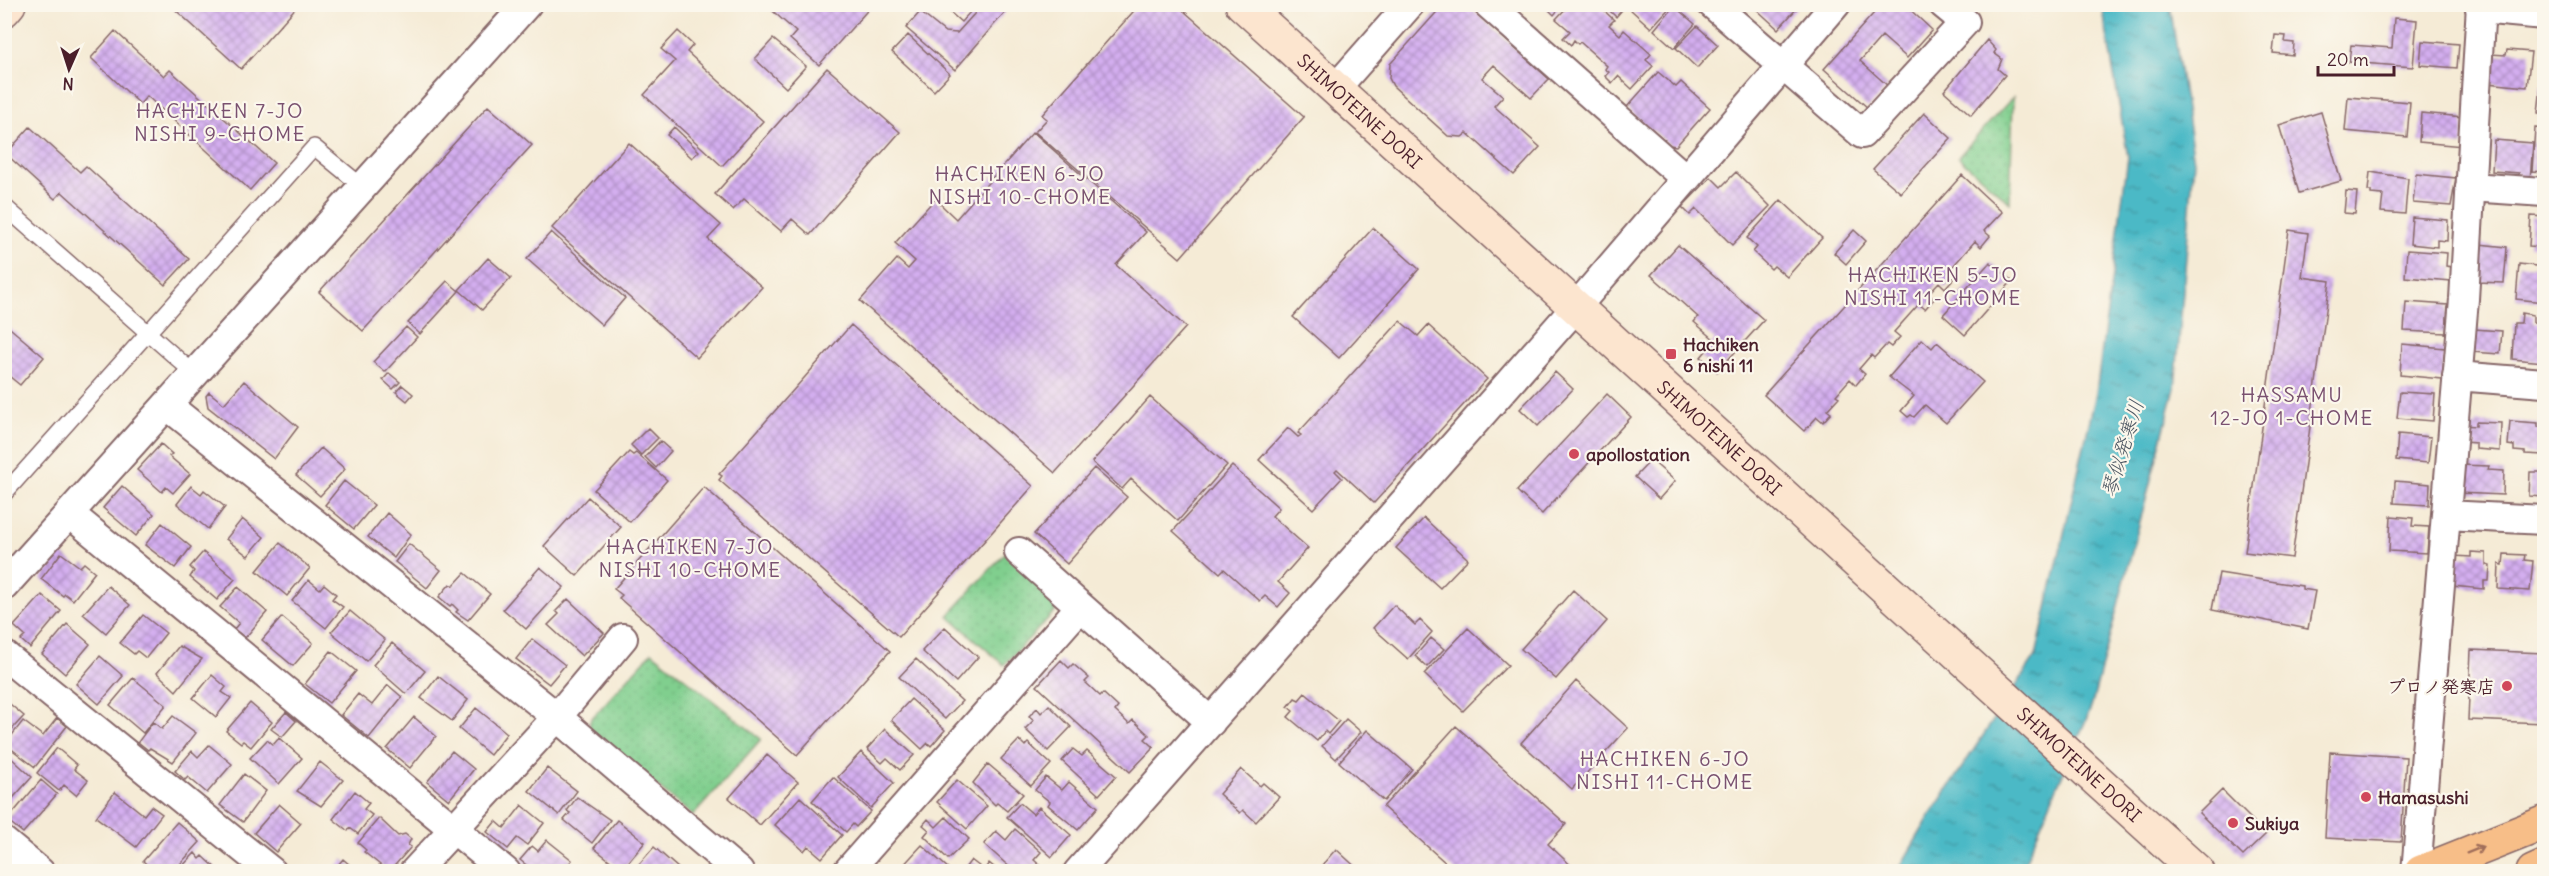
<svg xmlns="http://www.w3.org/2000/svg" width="2549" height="876" font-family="Delius,'Klee One',sans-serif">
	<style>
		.grass { fill: url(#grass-dots); stroke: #65775c; stroke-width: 1.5 }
		.water { fill: url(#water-ripples); stroke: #4b6c78; stroke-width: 1.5 }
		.building { fill: url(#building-cross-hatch) }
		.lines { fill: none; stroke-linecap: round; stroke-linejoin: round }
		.lane-casing { stroke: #866667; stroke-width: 18 }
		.street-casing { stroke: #866667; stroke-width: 32 }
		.secondary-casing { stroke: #866667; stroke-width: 36 }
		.highway-casing { stroke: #866667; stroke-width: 36 }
		.lane { stroke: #fff; stroke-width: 15 }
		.street { stroke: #fff; stroke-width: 28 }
		.secondary { stroke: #fce5cf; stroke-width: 33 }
		.highway { stroke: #f7be88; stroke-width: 33 }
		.oneway { stroke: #a06e5a }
		.poi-dot { fill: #d1495b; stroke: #fbf7ec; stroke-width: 2 }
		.labels { text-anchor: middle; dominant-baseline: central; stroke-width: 4.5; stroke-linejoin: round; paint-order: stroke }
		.street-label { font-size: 18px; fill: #4a1f2b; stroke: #fbf7ec }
		.poi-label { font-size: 18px; font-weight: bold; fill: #4a1f2b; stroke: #fbf7ec; text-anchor: start }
		.neighbourhood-label { font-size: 20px; letter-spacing: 1.5px; fill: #7a5170; stroke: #fbf7ec }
		.water-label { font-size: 20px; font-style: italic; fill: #4b5561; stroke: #fbf7ec }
	</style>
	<defs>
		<pattern id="grass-dots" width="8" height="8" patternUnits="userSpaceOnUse" patternTransform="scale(1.5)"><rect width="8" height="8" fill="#80cf8e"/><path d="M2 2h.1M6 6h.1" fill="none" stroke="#70b17b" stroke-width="1.8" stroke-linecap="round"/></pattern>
		<pattern id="water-ripples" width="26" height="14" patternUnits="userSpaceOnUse" patternTransform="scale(1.5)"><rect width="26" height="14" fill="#4cb9c6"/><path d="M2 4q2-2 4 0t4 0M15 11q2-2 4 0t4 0" fill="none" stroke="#4196a1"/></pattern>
		<pattern id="building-cross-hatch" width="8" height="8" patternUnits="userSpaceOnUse" patternTransform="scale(1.5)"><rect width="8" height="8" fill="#d4aff0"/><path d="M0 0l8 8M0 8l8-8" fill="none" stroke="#ae8ec3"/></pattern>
	</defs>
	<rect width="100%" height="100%" fill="#fbf7ec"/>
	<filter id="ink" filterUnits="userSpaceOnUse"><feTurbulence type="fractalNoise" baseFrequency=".0167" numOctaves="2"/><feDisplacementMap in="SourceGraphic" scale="12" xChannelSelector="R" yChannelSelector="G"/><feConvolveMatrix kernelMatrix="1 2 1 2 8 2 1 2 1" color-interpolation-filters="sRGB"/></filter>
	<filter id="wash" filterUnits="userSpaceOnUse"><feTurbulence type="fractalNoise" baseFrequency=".008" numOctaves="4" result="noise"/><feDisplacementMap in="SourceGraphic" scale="24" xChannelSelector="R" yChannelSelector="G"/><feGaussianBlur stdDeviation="1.35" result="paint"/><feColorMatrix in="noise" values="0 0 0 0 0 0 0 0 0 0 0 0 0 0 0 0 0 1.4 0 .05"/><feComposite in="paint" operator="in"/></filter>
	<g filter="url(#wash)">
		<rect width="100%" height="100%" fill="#f5ebd6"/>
		<path class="grass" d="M2013 97 2010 203 1958 157Z
			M1005 553 1053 598 1057 609 1004 665 948 616Z
			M652 652 761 739 693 816 589 730 590 720Z"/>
		<path class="water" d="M2102 5H2170L2194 161 2175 388 2091 708 2021 871 1897 872 1931 814 2036 656 2096 393 2128 157Z"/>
		<g id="blocks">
			<path class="building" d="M169 4H299L241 69Z
				M765 4H873L819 65 790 39 796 32Z
				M941 4H1012L955 70 906 28 920 12 945 32 957 33 975 13 972 10 961 22Z
				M1140 4H1176L1304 117 1180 258 1035 132 1047 119 1042 115Z
				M1444 4H1466L1549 79 1531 98 1494 65 1482 78 1503 96 1494 106 1540 147 1514 175 1467 133 1462 137 1448 136 1393 86 1389 78 1390 64Z
				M1543 4H1563L1554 15Z
				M1570 4H1597L1614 20 1609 25 1620 35 1624 30 1651 54 1646 60 1653 66 1632 89 1618 76 1612 83 1605 76 1609 72 1605 69 1607 66 1580 42 1578 44 1574 40 1571 45 1563 38 1570 31 1556 19Z
				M1603 4H1627L1616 17Z
				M1634 4H1673L1651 28 1630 9Z
				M1756 4H1801L1778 29 1754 7Z
				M1882 4H1904L1932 30 1907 58 1882 36 1860 61 1888 86 1868 108 1824 69Z
				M1674 6 1695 24 1674 48 1654 30Z
				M2394 18 2417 20 2413 67 2349 62 2351 45 2392 48Z
				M1697 26 1718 45 1697 68 1676 48Z
				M115 31 164 76 170 70 274 163 250 190 147 96 140 104 91 58Z
				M678 31 693 45 687 52 763 121 722 166 644 95 675 61 661 49Z
				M908 35 950 74 934 91 892 52Z
				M2275 35 2286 36 2285 42 2294 43 2293 55 2273 53Z
				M773 39 806 66 786 88 755 59Z
				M1987 40 1996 50 1994 53 2002 59 1998 69 2005 75 1971 115 1944 91Z
				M2422 41 2459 44 2457 68 2420 65Z
				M2507 50 2531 52 2527 87 2487 83 2490 54 2506 55Z
				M827 68 900 132 810 235 792 219 781 231 744 199 733 210 715 194Z
				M1658 72 1676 87 1681 82 1710 108 1676 146 1670 145 1653 130 1651 132 1627 107Z
				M2541 86H2544V114L2538 113Z
				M2348 97 2410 102 2407 137 2345 131Z
				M488 106 532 145 363 331 319 292Z
				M2321 112 2341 181 2299 193 2279 125Z
				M1924 113 1951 138 1901 193 1873 169Z
				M2421 113 2463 117V146L2419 142Z
				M30 127 80 172 86 166 189 259 165 285 62 192 55 199 6 154Z
				M674 127 699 151 692 158 667 135Z
				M2535 128 2544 129V172L2532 171Z
				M1033 132 1146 232 1116 265 1186 327 1055 473 860 301 897 259 908 269 915 261 895 243 935 199 956 219Z
				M2494 140 2533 143 2530 180 2518 179 2519 173 2492 171Z
				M629 143 721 225 708 239 762 287 697 358 552 228Z
				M1736 172 1770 206 1732 245 1696 209 1690 215 1682 207 1711 177 1721 187Z
				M2370 172 2408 178 2405 214 2381 212 2383 195 2371 194V191H2368Z
				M2416 174 2456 178 2451 206 2413 203Z
				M1962 175 2002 212 1984 231 1990 236 1981 247 1975 241 1948 272 1954 278 1945 288 1939 282 1928 294 1934 299 1925 309 1919 304 1894 332 1900 337 1891 347 1887 344 1874 358 1871 355 1859 369 1865 374 1856 385 1850 379 1836 395 1839 397 1827 410 1831 413 1823 422 1817 417 1804 431 1764 395Z
				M2346 191 2357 192 2355 214 2344 213Z
				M1781 200 1822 238 1787 277 1774 266 1771 269 1753 252 1757 247 1747 238Z
				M2531 216 2544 217V247L2529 246Z
				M2412 217 2448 220 2447 241 2437 240V247L2410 244Z
				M1373 228 1419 269 1339 358 1293 317Z
				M1854 230 1866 241 1846 264 1834 253Z
				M2289 230 2308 233 2302 277 2330 281 2292 558 2245 552Z
				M551 232 625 298 602 325 527 259Z
				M2479 244 2507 247 2504 283 2477 282Z
				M1678 245 1764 320 1717 372 1701 357 1715 340 1694 322 1698 317 1651 275Z
				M2407 250 2447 253 2446 266 2453 267 2451 281 2405 277Z
				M488 258 511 278 482 310 459 290Z
				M1990 262 2012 281 1965 335 1943 315Z
				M2519 264 2544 267V302L2516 299Z
				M447 281 459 291 420 334 408 323Z
				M2406 302 2448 305 2446 333 2404 331Z
				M2522 313 2533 315V322L2544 323V362L2512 359 2514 323H2521Z
				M1400 321 1418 336 1428 325 1487 379 1374 503 1337 469 1335 471 1342 478 1313 509 1259 460 1288 428 1298 437 1301 435 1298 433Z
				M4 323 44 357 20 385 4 372Z
				M851 325 1033 486 899 637 719 480 722 476 719 474Z
				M406 327 417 337 385 372 373 362Z
				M2474 329 2502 331 2500 354 2472 352Z
				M1922 339 1932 348 1937 342 1983 382 1946 423 1925 405 1914 417 1911 415 1908 417 1901 411 1914 396 1889 377Z
				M2402 344 2445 348 2442 379 2400 375Z
				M1555 372 1573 389 1538 426 1520 409Z
				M389 373 400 382 393 389 383 380Z
				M244 381 298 427 274 459 208 407 206 396 209 392 224 404Z
				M402 385 413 394 407 401 396 392Z
				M2400 392 2435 394 2433 421 2397 418Z
				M1607 394 1631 417 1542 514 1517 491Z
				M1150 397 1227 465 1178 521 1131 479 1122 489 1092 462Z
				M2510 421 2538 423V427L2544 428V455L2525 454V452L2514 451V446L2508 445Z
				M2476 422 2501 423 2500 451 2476 449V443L2463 442V425L2476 426Z
				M648 428 658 438 641 455 631 445Z
				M2398 434 2431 437 2428 463 2396 460Z
				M660 441 671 451 656 468 645 457Z
				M161 444 172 454 169 456 190 474 173 493 166 487 162 492 137 470Z
				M321 448 345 469 320 496 296 475Z
				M629 452 633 455 636 453 667 480 630 522 594 490Z
				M1651 460 1675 481 1659 499 1635 477Z
				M2460 465 2489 466 2488 470 2504 471 2503 495 2458 493Z
				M1232 466 1279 508 1272 516 1308 548 1278 582 1290 593 1278 607 1265 596 1260 601 1224 569 1220 573 1173 531Z
				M1094 468 1127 497 1067 564 1034 534Z
				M2530 472H2544V497L2529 496Z
				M344 481 374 505 354 529 325 505Z
				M2395 481 2430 484 2429 505 2394 503Z
				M122 486 154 514 136 536 103 508Z
				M191 486 201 494 204 490 225 507 208 529 177 504Z
				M704 487 890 651 797 755 619 598 622 595 614 589Z
				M588 497 621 527 577 576 544 546Z
				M387 513 411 534 394 558 368 537Z
				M2391 516 2413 518 2412 526 2429 527 2427 553 2389 551Z
				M1424 518 1468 559 1440 588 1396 548Z
				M242 519 264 537 248 556 226 539Z
				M162 523 191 547 175 568 145 545Z
				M280 543 310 568 287 596 257 571Z
				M409 544 441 570 427 588 395 562Z
				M203 552 235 579 217 600 190 577 194 571 190 567Z
				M2471 552 2486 553V565L2490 566 2489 581H2484V589L2452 586 2454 556 2471 557Z
				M61 553 80 567 84 563 95 572 73 600 65 594 63 596 41 579Z
				M2504 554 2525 555 2524 560 2533 561 2530 591 2498 589 2499 564 2503 565Z
				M2543 563H2544V582L2541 581Z
				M540 567 564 587 526 629 503 609Z
				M465 573 490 594 468 620 456 612 458 610 452 604 450 606 439 597 450 584 453 586Z
				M2219 573 2302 586V589L2315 591 2308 629 2212 610Z
				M309 580 320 589 324 584 336 594 332 599 343 607 326 628 292 601Z
				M108 586 130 605 106 633 83 614Z
				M238 587 267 612 245 638 234 629 239 623 220 607Z
				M1573 590 1607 621 1556 679 1521 649Z
				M42 595 61 611 30 648 21 640 25 636 14 626Z
				M568 599 604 633 582 656 548 625 559 614 556 611Z
				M1394 605 1415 625 1420 620 1432 632 1408 659 1373 628Z
				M350 611 385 640 366 661 331 632Z
				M143 615 166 633 146 658 137 651 134 654 120 643Z
				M282 617 313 643 293 666 262 640Z
				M67 624 90 644 65 674 42 654Z
				M945 627 978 657 956 682 922 651Z
				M1468 628 1508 665 1463 711 1424 674Z
				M1431 638 1444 649 1427 667 1415 656Z
				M532 639 565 665 549 684 516 659Z
				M392 643 425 671 406 694 373 665Z
				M179 646 202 659 176 691 157 673Z
				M2471 650 2544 653V723L2468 720Z
				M331 651 356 671 329 703 305 684Z
				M100 656 123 676 99 704 76 684Z
				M916 659 962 701 945 719 899 677Z
				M1061 660 1069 668 1073 664 1089 678 1085 682 1100 696 1103 693 1118 707 1115 711 1129 724 1133 720 1149 735 1145 739 1154 747 1130 772 1037 686Z
				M212 675 226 687 222 692 231 698 216 717 193 698Z
				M438 676 468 700 452 721 421 698Z
				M133 678 166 705 143 733 110 705Z
				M1576 681 1628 728 1572 789 1521 743Z
				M388 685 402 697 369 738 341 715 358 694 372 705Z
				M1305 693 1339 721 1328 734 1325 731 1317 741 1288 717 1293 711 1288 707 1295 698 1299 700Z
				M4 699 24 716 4 738Z
				M911 699 945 730 931 746 928 743 922 749 891 720Z
				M250 703 272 722 251 747 243 741 241 743 226 731Z
				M1049 705 1071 727 1048 751 1025 729 1034 720 1029 716 1037 708 1041 713Z
				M476 708 507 733 490 755 459 729Z
				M286 712 296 721 282 737 271 729Z
				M173 716 196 733 173 762 150 748 148 750 138 742 153 722 162 729Z
				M414 717 436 736 410 768 387 749Z
				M57 718 67 726 35 767 5 744 23 721 43 736Z
				M1346 719 1361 732 1336 759 1322 746Z
				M1456 726 1566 824 1548 844 1578 872H1456L1383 807Z
				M885 729 914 755 900 770 887 758 882 763 867 749Z
				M1367 730 1412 769 1384 801 1339 762Z
				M279 738 302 758 279 784 250 758 267 740 273 745Z
				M1019 740 1025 746 1028 743 1051 764 1031 786 1001 759Z
				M209 745 232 764 207 793 188 777 185 780 175 771 192 751 198 757Z
				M57 748 77 765 74 769 88 780 76 795 64 785 59 791 37 773Z
				M1073 749 1082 756 1087 751 1116 776 1099 795 1062 761Z
				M452 751 474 769 449 800 427 782Z
				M861 752 894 783 871 808 838 777Z
				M2330 752 2406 757 2401 842 2325 838Z
				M7 754 32 777 4 808V757Z
				M767 755 798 782 760 825 729 798Z
				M320 762 343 780 321 806 297 791Z
				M988 764 1023 794 1007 811 997 803 995 805 973 783Z
				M547 768 577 791 559 815 529 791Z
				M1241 769 1260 786 1263 783 1279 797 1256 822 1243 810 1240 813 1219 794Z
				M244 774 266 791 243 822 220 805Z
				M833 777 871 811 856 827 853 824 846 832 812 801Z
				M1046 777 1062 790 1069 782 1098 807 1078 830 1048 805 1050 802 1035 790Z
				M41 780 57 794 23 833 7 820Z
				M957 780 987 806 967 829 937 802Z
				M2222 790 2266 834 2243 856 2199 813Z
				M355 791 369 803 364 809 372 815 358 834 350 828 348 831 333 819Z
				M115 792 144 815 151 806 162 814 136 847 96 817Z
				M577 797 610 820 592 843 564 820 570 813 567 811Z
				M800 797 842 835 822 858 808 846 804 851 775 825Z
				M1020 803 1033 814 1039 807 1071 835 1052 857 1007 817Z
				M279 804 301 823 276 852 254 833Z
				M522 805 544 823 527 845 517 838 508 849 487 832 496 821 504 828Z
				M946 817 969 839 948 859 924 836 929 830 923 825 928 819 936 827Z
				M379 818 398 836 405 834 411 839 408 845 411 847 389 872 364 852 366 850 358 843Z
				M617 820 645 842 622 870 594 848Z
				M177 822 200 842 173 872H155L143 861Z
				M1015 829 1041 852 1034 860 1043 868 1040 872H1015L984 844 996 831 1006 840Z
				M547 840 572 860 562 872H535L520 860 532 846 538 851Z
				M922 845 950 870 949 872 899 870Z
				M654 847 679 869 677 872H632Z
				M1336 849 1361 872H1316Z
				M195 853 200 859 203 856 220 872H177Z
				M343 859 358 872H332Z
				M971 860 984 870 989 863 1000 872H962Z
				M571 864 582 872H566Z"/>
		</g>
	</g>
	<g filter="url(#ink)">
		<use href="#blocks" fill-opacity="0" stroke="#866667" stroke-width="1.5"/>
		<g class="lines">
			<defs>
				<path id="lane" d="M4 206 196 375
					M4 494 314 147 364 188"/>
				<path id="street" d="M1488 4 1686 179
					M1712 4 1862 134 1965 22 1943 4
					M2480 9 2544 15
					M1335 89 1410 4
					M2470 187 2544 192
					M2457 376 2544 383
					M168 406 557 717 739 872
					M70 514 506 872
					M2446 515 2544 520
					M1019 552 1211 722
					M4 586 527 4
					M4 655 272 872
					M4 842 40 872
					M414 872 557 717 623 638
					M847 872 1080 607
					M1078 872 1576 307 1836 4
					M2416 872 2464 299 2481 4"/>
				<g id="secondary">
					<path id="s1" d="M1242 4 2198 872"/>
					<path d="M4 10 9 4"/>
				</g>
				<path id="highway" d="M2421 872 2544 823
					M2533 872 2544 867"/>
			</defs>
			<use href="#lane" class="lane-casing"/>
			<use href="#street" class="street-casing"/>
			<use href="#secondary" class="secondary-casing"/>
			<use href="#highway" class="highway-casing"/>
			<use href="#lane" class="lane"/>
			<use href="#street" class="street"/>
			<use href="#secondary" class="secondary"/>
			<use href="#highway" class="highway"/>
		</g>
		<defs><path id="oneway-shaft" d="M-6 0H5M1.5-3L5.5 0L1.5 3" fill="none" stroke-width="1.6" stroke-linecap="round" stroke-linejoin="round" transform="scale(1.5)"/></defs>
		<use class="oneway" href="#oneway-shaft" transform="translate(2475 850) rotate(-22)"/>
	</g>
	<g class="poi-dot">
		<rect x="1665" y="348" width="12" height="12" rx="3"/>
		<circle cx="1574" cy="454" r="6"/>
		<circle cx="2507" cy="686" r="6"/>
		<circle cx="2366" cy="797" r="6"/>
		<circle cx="2233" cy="823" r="6"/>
	</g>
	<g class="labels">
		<g class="street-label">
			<text stroke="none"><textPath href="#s1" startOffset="159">SHIMOTEINE DORI</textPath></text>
			<text stroke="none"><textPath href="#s1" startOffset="645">SHIMOTEINE DORI</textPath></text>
			<text stroke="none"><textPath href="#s1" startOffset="1131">SHIMOTEINE DORI</textPath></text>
		</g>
		<g class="poi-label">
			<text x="1683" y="344">Hachiken<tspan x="1683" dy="21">6 nishi 11</tspan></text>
			<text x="1586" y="454">apollostation</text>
			<text x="2495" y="686" text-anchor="end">プロノ発寒店</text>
			<text x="2378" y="797">Hamasushi</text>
			<text x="2245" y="823">Sukiya</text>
		</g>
		<g class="neighbourhood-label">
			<text x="220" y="110">HACHIKEN 7-JO<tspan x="220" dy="23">NISHI 9-CHOME</tspan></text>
			<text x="1020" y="173">HACHIKEN 6-JO<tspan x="1020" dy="23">NISHI 10-CHOME</tspan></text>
			<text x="1933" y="274">HACHIKEN 5-JO<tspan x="1933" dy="23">NISHI 11-CHOME</tspan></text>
			<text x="2292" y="394">HASSAMU<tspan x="2292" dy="23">12-JO 1-CHOME</tspan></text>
			<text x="690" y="546">HACHIKEN 7-JO<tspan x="690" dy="23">NISHI 10-CHOME</tspan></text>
			<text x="1665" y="758">HACHIKEN 6-JO<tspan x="1665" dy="23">NISHI 11-CHOME</tspan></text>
		</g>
		<g class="water-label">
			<text transform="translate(2122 448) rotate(-73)">琴似発寒川</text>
		</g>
	</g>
	<rect width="2549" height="876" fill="none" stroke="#fbf7ec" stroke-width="24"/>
	<g transform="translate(69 69) rotate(183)" stroke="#fbf7ec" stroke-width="4.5" paint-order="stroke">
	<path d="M0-4.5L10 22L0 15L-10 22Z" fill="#4a1f2b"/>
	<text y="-9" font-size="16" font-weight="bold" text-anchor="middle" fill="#4a1f2b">N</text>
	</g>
	<path d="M2318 66v9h76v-9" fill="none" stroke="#4a1f2b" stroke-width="3"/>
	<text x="2327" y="66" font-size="18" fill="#4a1f2b" stroke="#fbf7ec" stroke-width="4.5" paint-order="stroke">20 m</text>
</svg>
